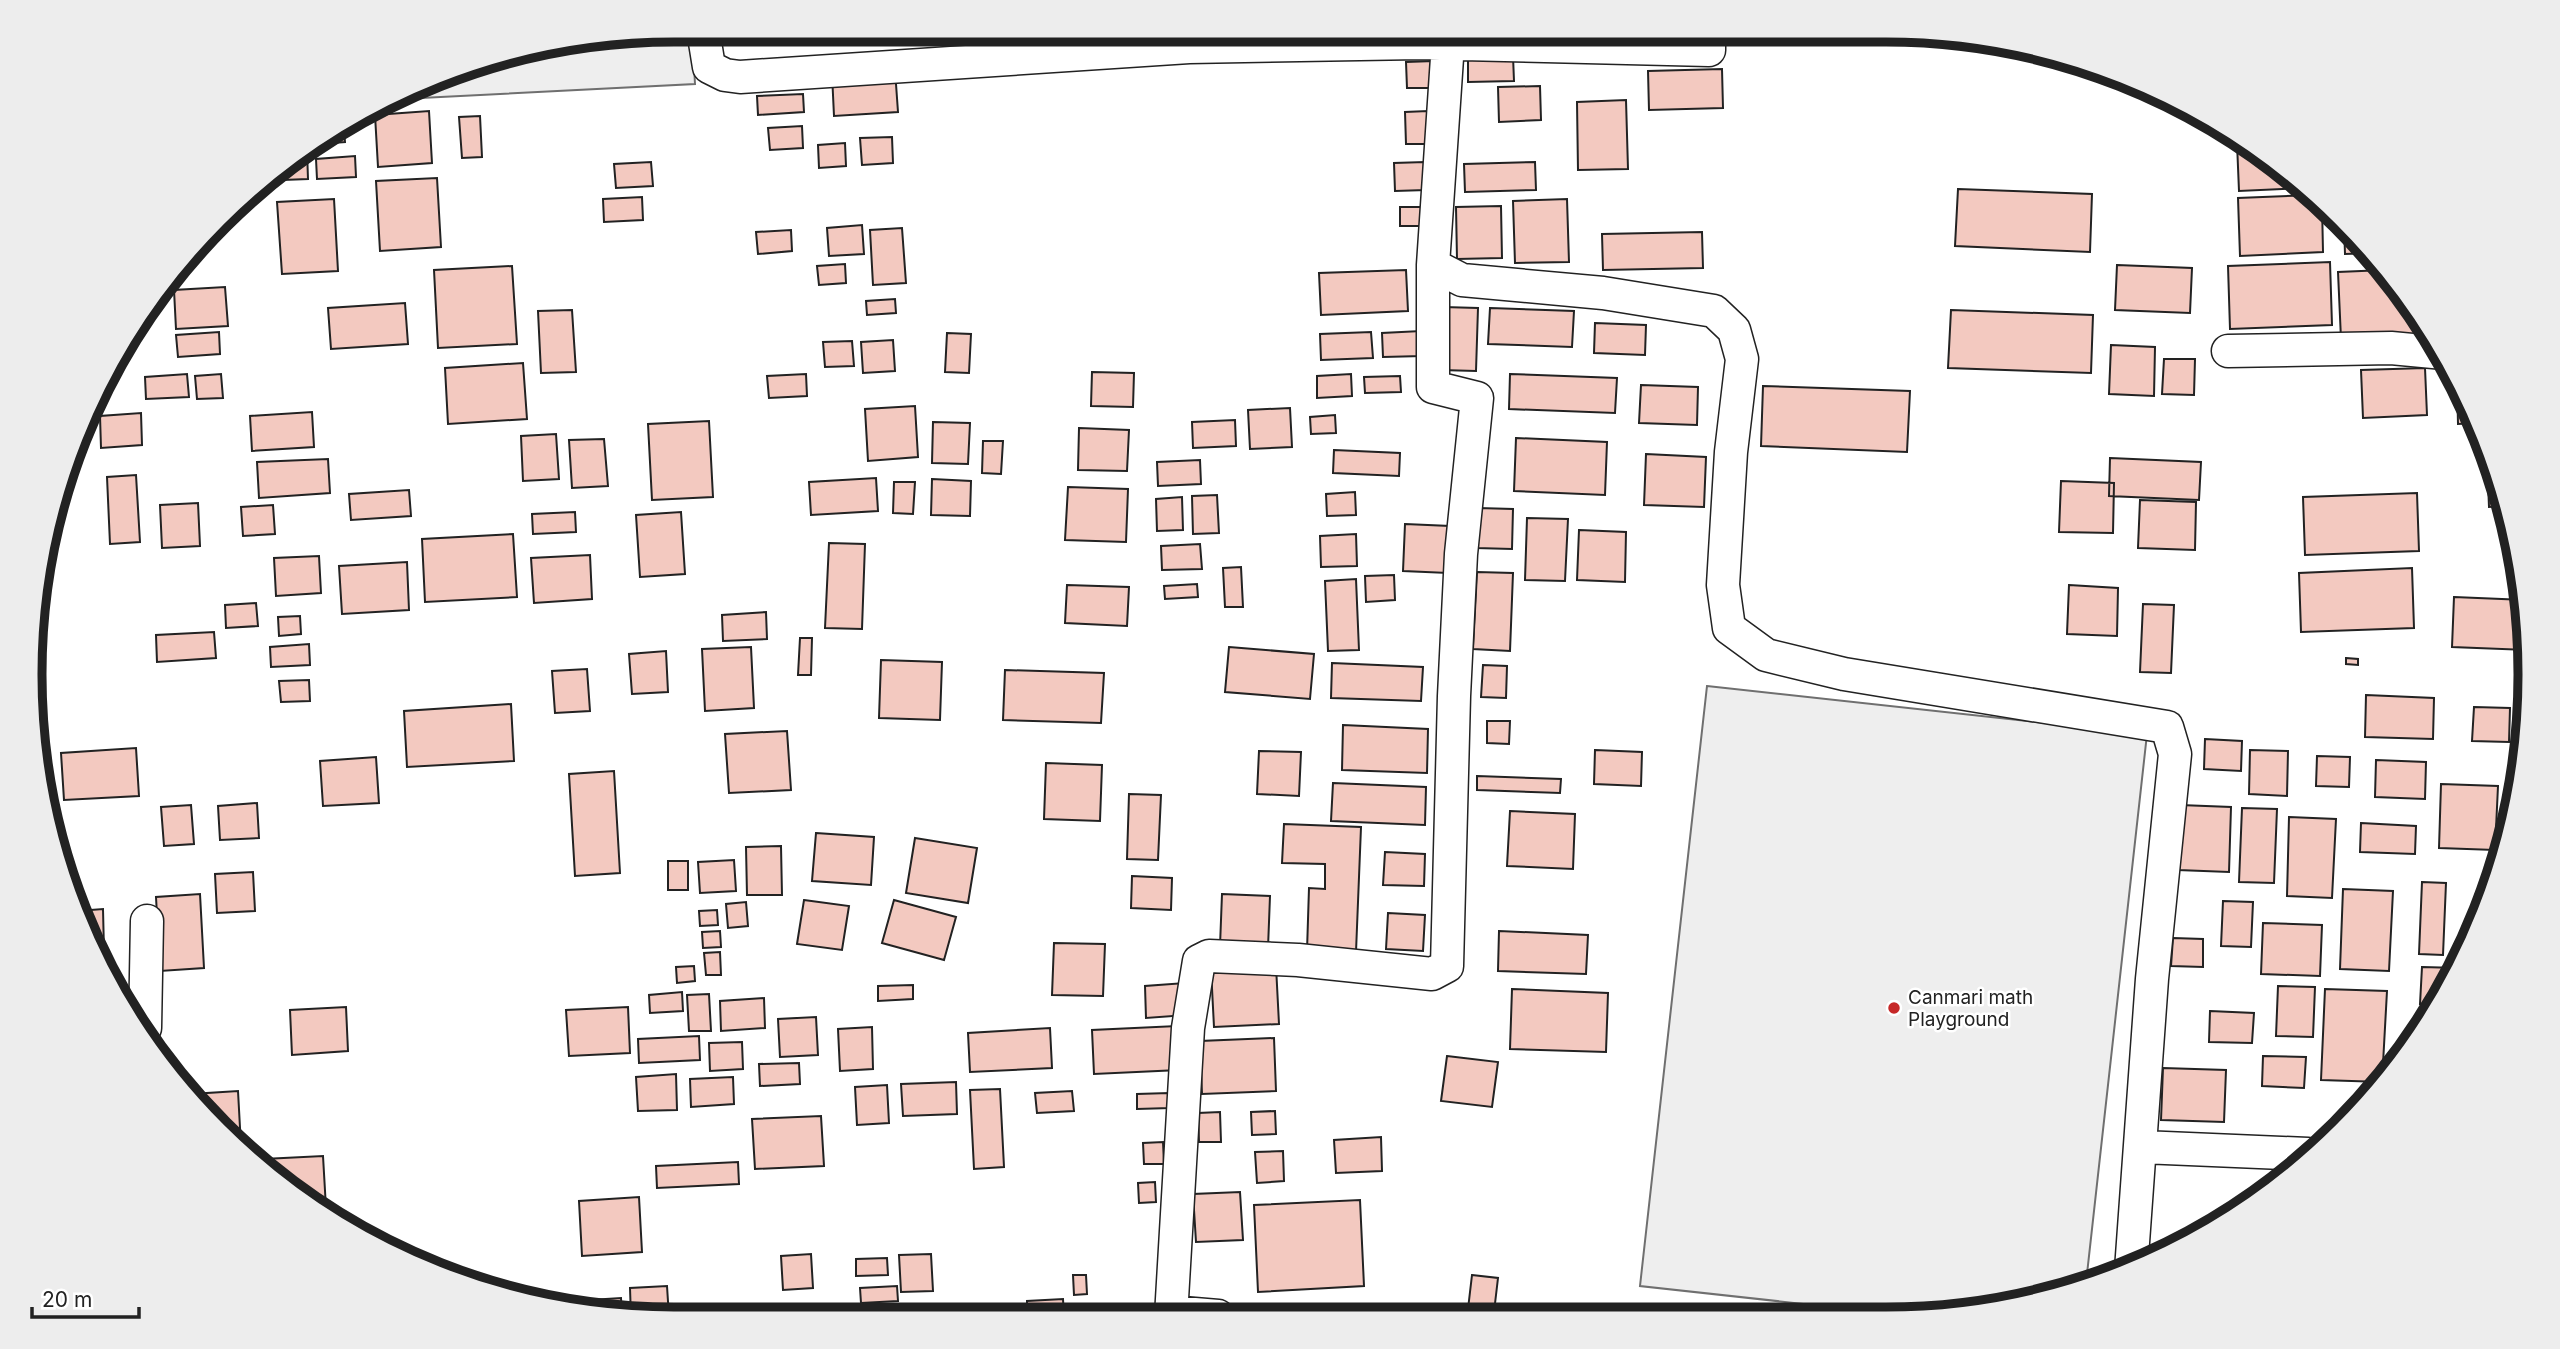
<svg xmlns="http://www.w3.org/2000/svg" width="2560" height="1349" font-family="Inter,sans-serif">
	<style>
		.green { fill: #eee; stroke: #6f6f6f; stroke-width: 2 }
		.building { fill: #f3c9c0; stroke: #222; stroke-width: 2 }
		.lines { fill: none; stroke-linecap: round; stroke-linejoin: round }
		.minor-casing { stroke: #222; stroke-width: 35 }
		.minor { stroke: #fff; stroke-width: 32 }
		.poi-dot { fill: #c62828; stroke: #fff; stroke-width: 2.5 }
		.labels { text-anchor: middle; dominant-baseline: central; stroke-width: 5; stroke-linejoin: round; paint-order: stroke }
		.poi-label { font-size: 19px; fill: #222; stroke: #fff; text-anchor: start }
		.rim { fill: none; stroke: #222; stroke-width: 9 }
	</style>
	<rect width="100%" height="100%" fill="#fff"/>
	<path class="green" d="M674 30H692L695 84 401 99 467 64Z
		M730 30H1000V41H730Z
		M1707 686 2147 734 2086 1283 1970 1314H1895L1640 1286Z"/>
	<path class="building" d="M1513 56 1514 81 1468 82V57Z
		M1434 61V88H1407L1406 62Z
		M1722 69 1723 108 1649 110 1648 71Z
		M895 70 898 112 834 116 832 74Z
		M1540 86 1541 120 1499 122 1498 87Z
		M803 94 804 112 758 115 757 96Z
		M1626 100 1628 169 1578 170 1577 102Z
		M429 111 432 163 378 167 375 115Z
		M1428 111 1429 144H1406L1405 112Z
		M480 116 482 157 462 158 459 117Z
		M802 126 803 148 770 150 768 128Z
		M344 130 345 142 318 144Z
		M892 137 893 163 862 165 860 138Z
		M845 143 846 166 819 168 818 145Z
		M2237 143H2246L2278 163 2305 188 2239 191Z
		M307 150 308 179 283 180 282 163Z
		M355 156 356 177 317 179 316 159Z
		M651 162 653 186 616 188 614 164Z
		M1425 162 1426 190 1395 191 1394 163Z
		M1535 162 1536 190 1465 192 1464 164Z
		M437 178 441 247 380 251 376 181Z
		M1958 189 2092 194 2090 252 1955 246Z
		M2313 195 2322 204 2323 252 2240 256 2238 198Z
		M642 197 643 220 604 222 603 199Z
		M334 199 338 271 282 274 277 202Z
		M1567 199 1569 262 1515 263 1513 201Z
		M1501 206 1502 258 1457 259 1456 207Z
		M1400 207H1425V226H1400Z
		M2344 224 2371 250 2373 253 2345 254Z
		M862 225 864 254 829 256 827 228Z
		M902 228 906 283 873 285 870 230Z
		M791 230 792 251 758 254 756 232Z
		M1702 232 1703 268 1603 270 1602 234Z
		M2330 262 2332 325 2230 329 2228 266Z
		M845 264 846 283 819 285 817 266Z
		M2117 265 2192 268 2190 313 2115 310Z
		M512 266 517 344 438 348 434 270Z
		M1406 270 1408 311 1321 315 1319 273Z
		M2385 270 2413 309 2414 336 2341 339 2338 272Z
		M225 287 228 326 176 329 174 290Z
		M895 299 896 313 867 315 866 301Z
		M405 303 408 344 331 349 328 308Z
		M1443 307 1478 308 1476 371 1441 370Z
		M1490 308 1574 311 1572 347 1488 344Z
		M572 310 576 372 541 373 538 311Z
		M1951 310 2093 315 2091 373 1948 368Z
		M2423 322 2432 336H2423Z
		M1595 323 1646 325 1645 355 1594 353Z
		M1421 331 1422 356 1383 357 1382 333Z
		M219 332 220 354 178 357 176 335Z
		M1371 332 1373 358 1321 360 1320 334Z
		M947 333 971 334 969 373 945 372Z
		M129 337 130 357 120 358Z
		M893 340 895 371 863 373 861 342Z
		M852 341 854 366 825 367 823 342Z
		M2111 345 2155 347 2154 396 2109 394Z
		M2164 359H2195L2194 395 2162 394Z
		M523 363 527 419 448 424 445 368Z
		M2425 368 2427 415 2363 418 2361 370Z
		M1092 372 1134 373 1133 407 1091 406Z
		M187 374 189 397 146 399 145 377Z
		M221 374 223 398 197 399 195 376Z
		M806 374 807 396 769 398 767 376Z
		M1351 374 1352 396 1317 398V376Z
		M1510 374 1617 378 1615 413 1509 409Z
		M1400 376 1401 392 1365 393 1364 377Z
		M2457 380 2476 423 2458 424Z
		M1641 385 1698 387 1697 425 1639 423Z
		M1763 386 1910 391 1907 452 1761 446Z
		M915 406 918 457 868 461 865 409Z
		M1290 408 1292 447 1250 449 1248 410Z
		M312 412 314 447 252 451 250 416Z
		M141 413 142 445 101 448 100 416Z
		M1335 415 1336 433 1311 434 1310 417Z
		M1235 420 1236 446 1193 448 1192 422Z
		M709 421 713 497 652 500 648 424Z
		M933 422 970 423 968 464 932 463Z
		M1079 428 1129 430 1127 471 1078 470Z
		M556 434 559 479 523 481 521 436Z
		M1516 438 1607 442 1605 495 1514 491Z
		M604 439 608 486 572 488 569 440Z
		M983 441H1003L1001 474 982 473Z
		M1334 450 1400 453 1399 476 1333 473Z
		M1646 454 1706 457 1704 507 1644 505Z
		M2487 457H2491L2496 468 2505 506 2489 507Z
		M2110 458 2201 462 2199 500 2109 496Z
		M328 459 330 493 259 498 257 462Z
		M1200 460 1201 484 1158 486 1157 462Z
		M136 475 140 542 110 544 107 477Z
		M876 478 878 511 811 515 809 482Z
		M932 479 971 481 970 516 931 515Z
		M2061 481 2114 483 2113 533 2059 532Z
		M894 482H915L913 514 893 513Z
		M1068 487 1128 489 1126 542 1065 540Z
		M409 490 411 516 351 520 349 494Z
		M1355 492 1356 515 1327 516 1326 494Z
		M2417 493 2419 551 2305 555 2303 497Z
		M1217 495 1219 533 1193 534 1192 496Z
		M1182 497 1183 530 1157 531 1156 499Z
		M2140 500 2196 502 2195 550 2138 548Z
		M198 503 200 546 162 548 160 505Z
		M273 505 275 534 243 536 241 507Z
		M1478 508 1513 509 1512 549 1476 548Z
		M575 512 576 532 533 534 532 514Z
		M681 512 685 574 640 577 636 515Z
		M1527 518 1568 519 1565 581 1525 580Z
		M1405 524 1450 526 1448 573 1403 571Z
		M1579 530 1626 532 1625 582 1577 580Z
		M513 534 517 597 425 602 422 539Z
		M1356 534 1357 566 1321 567 1320 536Z
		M829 543 865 544 862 629 825 628Z
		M1200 544 1202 569 1162 570 1161 546Z
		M590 555 592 599 534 603 531 558Z
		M319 556 321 593 276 596 274 558Z
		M407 562 409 610 342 614 339 566Z
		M1241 567 1243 607H1225L1223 568Z
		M2412 568 2414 628 2301 632 2299 573Z
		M1477 572 1513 573 1510 651 1473 649Z
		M1394 575 1395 600 1366 602 1365 576Z
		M1356 579 1359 650 1328 651 1325 581Z
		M1197 584 1198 597 1165 599 1164 586Z
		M1067 585 1129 587 1127 626 1065 623Z
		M2069 585 2118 588 2117 636 2067 634Z
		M2454 597 2525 600 2527 650 2452 647Z
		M256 603 258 626 226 628 225 605Z
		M2143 604 2174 605 2171 673 2140 672Z
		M766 612 767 639 723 641 722 615Z
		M300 616 301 634 279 636 278 617Z
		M214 632 216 658 157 662 156 635Z
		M800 638H812L811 675H798Z
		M309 644 310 665 271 667 270 647Z
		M751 647 754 708 705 711 702 649Z
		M1229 647 1314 654 1310 699 1225 692Z
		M666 651 668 692 632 694 629 654Z
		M2346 658 2358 659V665L2346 664Z
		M881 660 942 662 940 720 879 718Z
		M1332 663 1423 667 1421 701 1331 698Z
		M1483 665 1507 666 1506 698 1481 697Z
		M587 669 590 711 555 713 552 671Z
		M1005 670 1104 673 1101 723 1003 720Z
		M309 680 310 701 281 702 279 681Z
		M2366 695 2434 698 2433 739 2365 737Z
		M511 704 514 761 407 767 404 711Z
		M2474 707 2510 708 2509 742 2472 741Z
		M1487 721H1510L1509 744 1487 743Z
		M1343 725 1428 729 1427 773 1342 770Z
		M787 731 791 790 729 793 725 734Z
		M2205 739 2242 741 2241 771 2204 769Z
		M136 748 139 796 64 800 61 753Z
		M1595 750 1642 752 1641 786 1594 784Z
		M2250 750 2288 751 2287 796 2249 794Z
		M1259 751 1301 752 1299 796 1257 794Z
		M2317 756 2350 757 2349 787 2316 786Z
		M376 757 379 803 323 806 320 761Z
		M2376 760 2426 762 2425 799 2375 797Z
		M1046 763 1102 765 1100 821 1044 819Z
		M614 771 620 873 575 876 569 774Z
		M1477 776 1561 779 1560 793 1477 790Z
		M1333 783 1426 787 1425 825 1331 821Z
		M2441 784 2498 786 2495 850 2439 848Z
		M1129 794 1161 795 1158 860 1127 859Z
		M257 803 259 838 220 840 218 806Z
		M191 805 194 844 164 846 161 807Z
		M2180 805 2231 807 2229 872 2178 870Z
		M2242 808 2277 809 2274 883 2239 882Z
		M1510 811 1575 814 1573 869 1507 866Z
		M2289 817 2336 819 2332 898 2287 896Z
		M2361 823 2416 826 2415 854 2360 852Z
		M1284 824 1361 827 1356 952 1307 951 1309 888 1325 889V864L1282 863Z
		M816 833 874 837 871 885 812 881Z
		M915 838 977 848 968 903 906 893Z
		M781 846 782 895H747L746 847Z
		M1385 852 1425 854 1424 886 1383 885Z
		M734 860 736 891 700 893 698 862Z
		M668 861H688V890H668Z
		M253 872 255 911 217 913 215 874Z
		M1132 876 1172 878 1171 910 1131 908Z
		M2422 882 2446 883 2443 955 2419 954Z
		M2343 889 2393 891 2389 971 2340 969Z
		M200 894 204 968 160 971 156 897Z
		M1222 894 1270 896 1268 948 1220 946Z
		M804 900 849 906 842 950 797 944Z
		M894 900 956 917 944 960 882 943Z
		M2223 901 2253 902 2251 947 2221 946Z
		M746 902 748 926 728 928 726 904Z
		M103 909 104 951H93L78 911Z
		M717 910 718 925 700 926 699 911Z
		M1388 913 1425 915 1423 951 1386 949Z
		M2263 923 2322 925 2320 976 2261 974Z
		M720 931 721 947 703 948 702 932Z
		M1499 931 1588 935 1586 974 1498 971Z
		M2173 938 2203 939V967L2171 966Z
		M1054 943 1105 944 1103 996 1052 995Z
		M720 952 721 975H706L704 953Z
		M694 966 695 981 677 983 676 967Z
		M1276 966 1279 1024 1214 1027 1211 969Z
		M2422 967 2458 968 2434 1004H2420Z
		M1185 983 1187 1015 1146 1018 1145 986Z
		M913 985V999L878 1001V986Z
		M2278 986 2315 987 2313 1037 2276 1036Z
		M1512 989 1608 993 1606 1052 1510 1049Z
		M2325 989 2387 991 2382 1082 2321 1080Z
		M682 992 683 1011 650 1013 649 995Z
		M709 994 711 1031H689L687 995Z
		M764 998 765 1028 721 1031 720 1001Z
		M346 1007 348 1051 292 1055 290 1010Z
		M628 1007 630 1053 569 1056 566 1010Z
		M2210 1011 2254 1013 2252 1043 2209 1042Z
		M816 1017 818 1055 780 1057 778 1019Z
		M1177 1026 1179 1070 1094 1074 1092 1030Z
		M872 1027 873 1069 840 1071 838 1029Z
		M1050 1028 1052 1068 970 1072 968 1033Z
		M699 1036 700 1060 639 1063 638 1039Z
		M1274 1038 1276 1091 1202 1094 1200 1041Z
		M742 1042 743 1069 710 1071 709 1043Z
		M1447 1056 1498 1062 1492 1107 1441 1101Z
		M2263 1056 2306 1057 2304 1088 2262 1086Z
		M799 1063 800 1084 760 1086 759 1064Z
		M2163 1068 2226 1070 2224 1122 2161 1120Z
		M676 1074 677 1110 638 1111 636 1077Z
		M733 1077 734 1104 691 1107 690 1079Z
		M956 1082 957 1114 903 1116 901 1084Z
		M887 1085 889 1123 857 1125 855 1087Z
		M1000 1089 1004 1167 974 1169 970 1090Z
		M238 1091 241 1146 218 1130 192 1094Z
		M1072 1091 1074 1111 1037 1113 1035 1093Z
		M1169 1093 1170 1108 1137 1109V1094Z
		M1275 1111 1276 1134 1252 1135 1251 1112Z
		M1220 1112 1221 1142H1199L1198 1113Z
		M821 1116 824 1166 755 1169 752 1119Z
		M1381 1137 1382 1171 1336 1173 1334 1140Z
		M1163 1142 1164 1164H1144L1143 1143Z
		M1283 1151 1284 1181 1257 1183 1255 1152Z
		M323 1156 326 1208 264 1163V1159Z
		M738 1162 739 1184 657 1188 656 1166Z
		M1155 1182 1156 1202 1139 1203 1138 1183Z
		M1240 1192 1243 1240 1196 1242 1193 1194Z
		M639 1197 642 1252 582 1256 579 1201Z
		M1360 1200 1364 1286 1258 1292 1254 1205Z
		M811 1254 813 1288 783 1290 781 1256Z
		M931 1254 933 1291 901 1292 899 1255Z
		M887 1258 888 1275 856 1276V1259Z
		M1073 1275H1086L1087 1294 1074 1295Z
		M1472 1275 1498 1278 1494 1312 1468 1309Z
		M667 1286 669 1317 631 1318 630 1288Z
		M897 1286 898 1301 861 1303 860 1288Z
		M621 1298 622 1316 590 1311V1300Z
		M1063 1299 1064 1317H1027V1301Z
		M957 1313V1317H889Z"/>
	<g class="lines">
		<defs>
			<path id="minor" d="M703 30 709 67 725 75 740 77 1189 47 1419 43 1709 50V31
				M1433 265 1462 280 1603 293 1714 311 1734 330 1742 359 1731 452 1723 585 1729 628 1766 655 1844 674 2167 727 2175 754 2152 979 2131 1270
				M2228 351 2391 348 2444 353
				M145 1028 147 921
				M2142 1147 2308 1154
				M1171 1312 1218 1316
				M1171 1316 1188 1028 1199 961 1209 956 1298 960 1432 974 1447 966 1454 696 1461 554 1477 398 1433 387V265L1448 43"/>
		</defs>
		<use href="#minor" class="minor-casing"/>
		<use href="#minor" class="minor"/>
	</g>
	<circle class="poi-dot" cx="1894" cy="1008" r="7"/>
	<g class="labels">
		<g class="poi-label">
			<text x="1908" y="997">Canmari math<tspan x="1908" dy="22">Playground</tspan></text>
		</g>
	</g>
	<path d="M0 0H2560V1349H0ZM674 42H1886A632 632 0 0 1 2518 674V675A632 632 0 0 1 1886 1307H674A632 632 0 0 1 42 675V674A632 632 0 0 1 674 42Z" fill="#ededed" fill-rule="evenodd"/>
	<path class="rim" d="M674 42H1886A632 632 0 0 1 2518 674V675A632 632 0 0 1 1886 1307H674A632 632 0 0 1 42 675V674A632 632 0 0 1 674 42Z"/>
	<path d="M32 1307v10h107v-10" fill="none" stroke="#222222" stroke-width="3.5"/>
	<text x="42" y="1307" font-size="21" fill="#222222" stroke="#ffffff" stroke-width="5" paint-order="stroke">20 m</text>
</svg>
